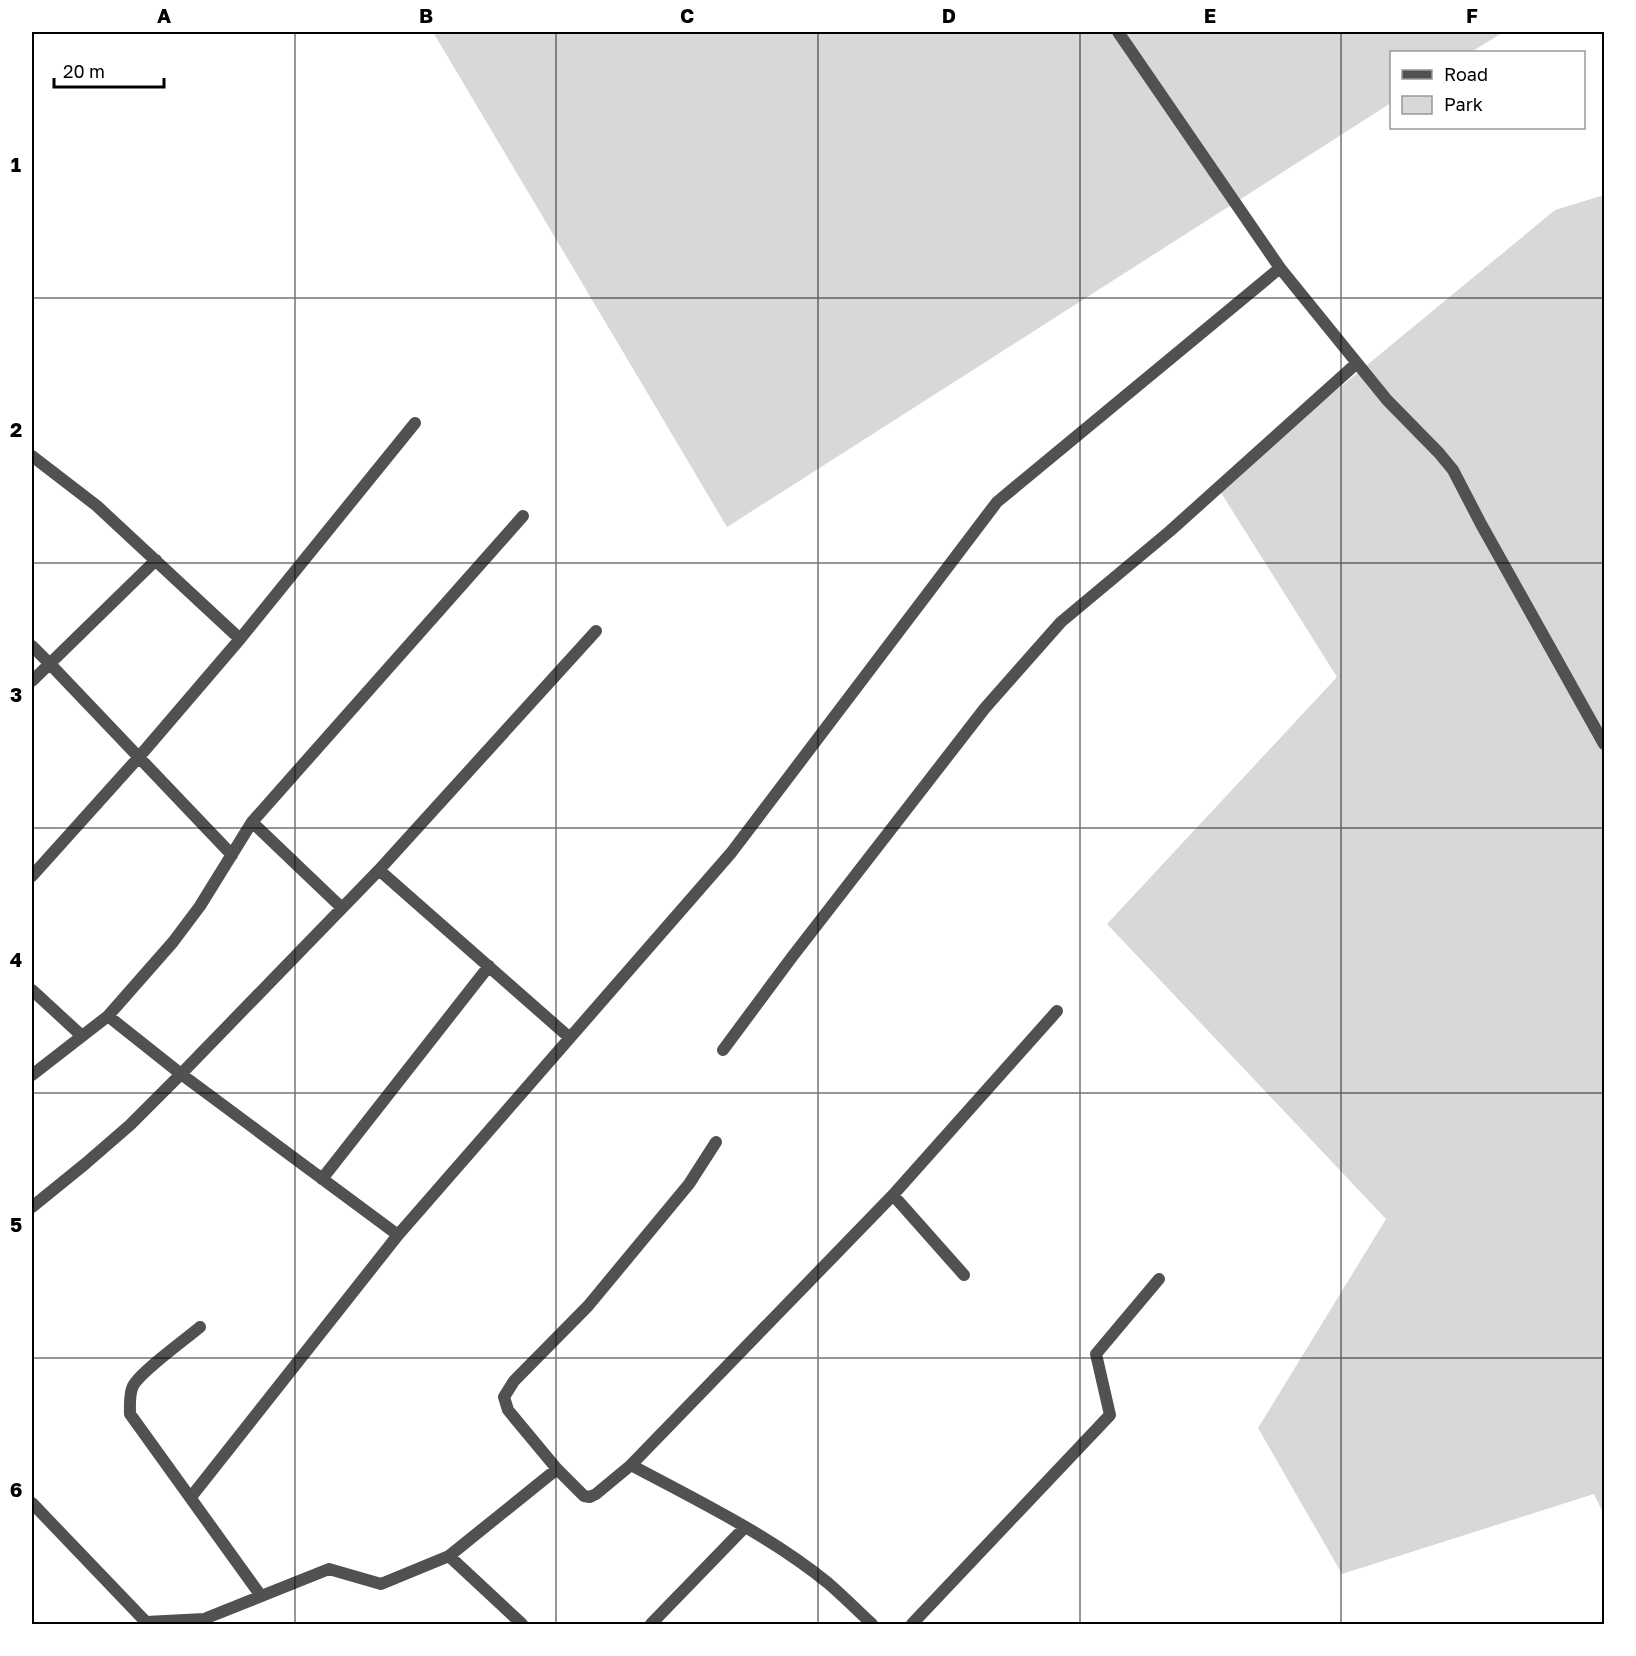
<svg xmlns="http://www.w3.org/2000/svg" width="1636" height="1656" font-family="'Golos Text',sans-serif">
	<style>
		.green { fill: #d8d8d8 }
		.lines { fill: none; stroke-linecap: round; stroke-linejoin: round }
		.minor { stroke: #515151; stroke-width: 12 }
		.grid { fill: none; stroke: #000; stroke-width: 1.5; stroke-opacity: 0.55 }
		.neatline { fill: none; stroke: #000; stroke-width: 2 }
		.grid-label { font-size: 20px; text-anchor: middle; font-weight: bold; fill: #000 }
	</style>
	<rect width="100%" height="100%" fill="#fff"/>
	<path class="green" d="M433 32H1504L1471 52H1392L1391 103 727 527Z
		M1604 195V1515L1594 1494 1342 1574 1258 1428 1386 1219 1107 924 1337 677 1218 488 1555 210Z"/>
	<g class="lines">
		<path class="minor" d="M1118 32 1280 268 1387 400 1439 453 1453 470 1481 524 1604 744
			M32 456 97 506 240 639
			M32 646 50 664 232 855
			M32 681 156 560
			M252 822 342 908
			M379 870 570 1038
			M32 876 139 757 240 639 415 423
			M32 990 82 1036
			M108 1016 181 1074 398 1235
			M723 1050 792 957 985 708 1061 622 1170 531 1357 363
			M32 1075 108 1016 173 942 200 906 252 822 523 516
			M716 1142 689 1184 588 1306 514 1381 504 1397 508 1410 557 1469 584 1496 590 1497 596 1494 631 1465 893 1195 1057 1011
			M322 1179 489 966
			M893 1195 964 1275
			M32 1207 85 1164 130 1125 181 1074 379 870 596 631
			M200 1327C186 1339 140 1372 133 1386 129 1394 130 1405 130 1414L261 1596
			M631 1465C698 1501 769 1535 828 1583 843 1596 857 1610 872 1624
			M191 1497 398 1235 731 853 997 502 1280 268
			M32 1503 146 1622 143 1624
			M449 1556 557 1469
			M146 1622 204 1619 329 1569 381 1584 449 1556 522 1624
			M651 1624 745 1527
			M912 1624 1110 1415 1096 1354 1159 1279"/>
	</g>
	<path class="grid" d="M295 32V1624M556 32V1624M818 32V1624M1080 32V1624M1341 32V1624M32 298H1604M32 563H1604M32 828H1604M32 1093H1604M32 1358H1604"/>
	<rect width="1636" height="1656" fill="none" stroke="#ffffff" stroke-width="66"/>
	<rect x="1390" y="51" width="195" height="78" fill="#ffffff" stroke="#999999" stroke-width="1.5"/>
	<rect x="1402" y="70" width="30" height="9" fill="#515151" stroke="#999999" stroke-width="1.5"/>
	<text x="1444" y="81" font-size="18" fill="#000000">Road</text>
	<rect x="1402" y="96" width="30" height="18" fill="#d8d8d8" stroke="#999999" stroke-width="1.5"/>
	<text x="1444" y="111" font-size="18" fill="#000000">Park</text>
	<path d="M54 78v9h110v-9" fill="none" stroke="#000000" stroke-width="3"/>
	<text x="63" y="78" font-size="18" fill="#000000" stroke="#ffffff" stroke-width="4.5" paint-order="stroke">20 m</text>
	<rect x="33" y="33" width="1570" height="1590" class="neatline"/>
	<g class="grid-label">
		<text x="164" y="23">A</text>
		<text x="426" y="23">B</text>
		<text x="687" y="23">C</text>
		<text x="949" y="23">D</text>
		<text x="1210" y="23">E</text>
		<text x="1472" y="23">F</text>
		<text x="16" y="172">1</text>
		<text x="16" y="437">2</text>
		<text x="16" y="702">3</text>
		<text x="16" y="967">4</text>
		<text x="16" y="1232">5</text>
		<text x="16" y="1497">6</text>
	</g>
</svg>
